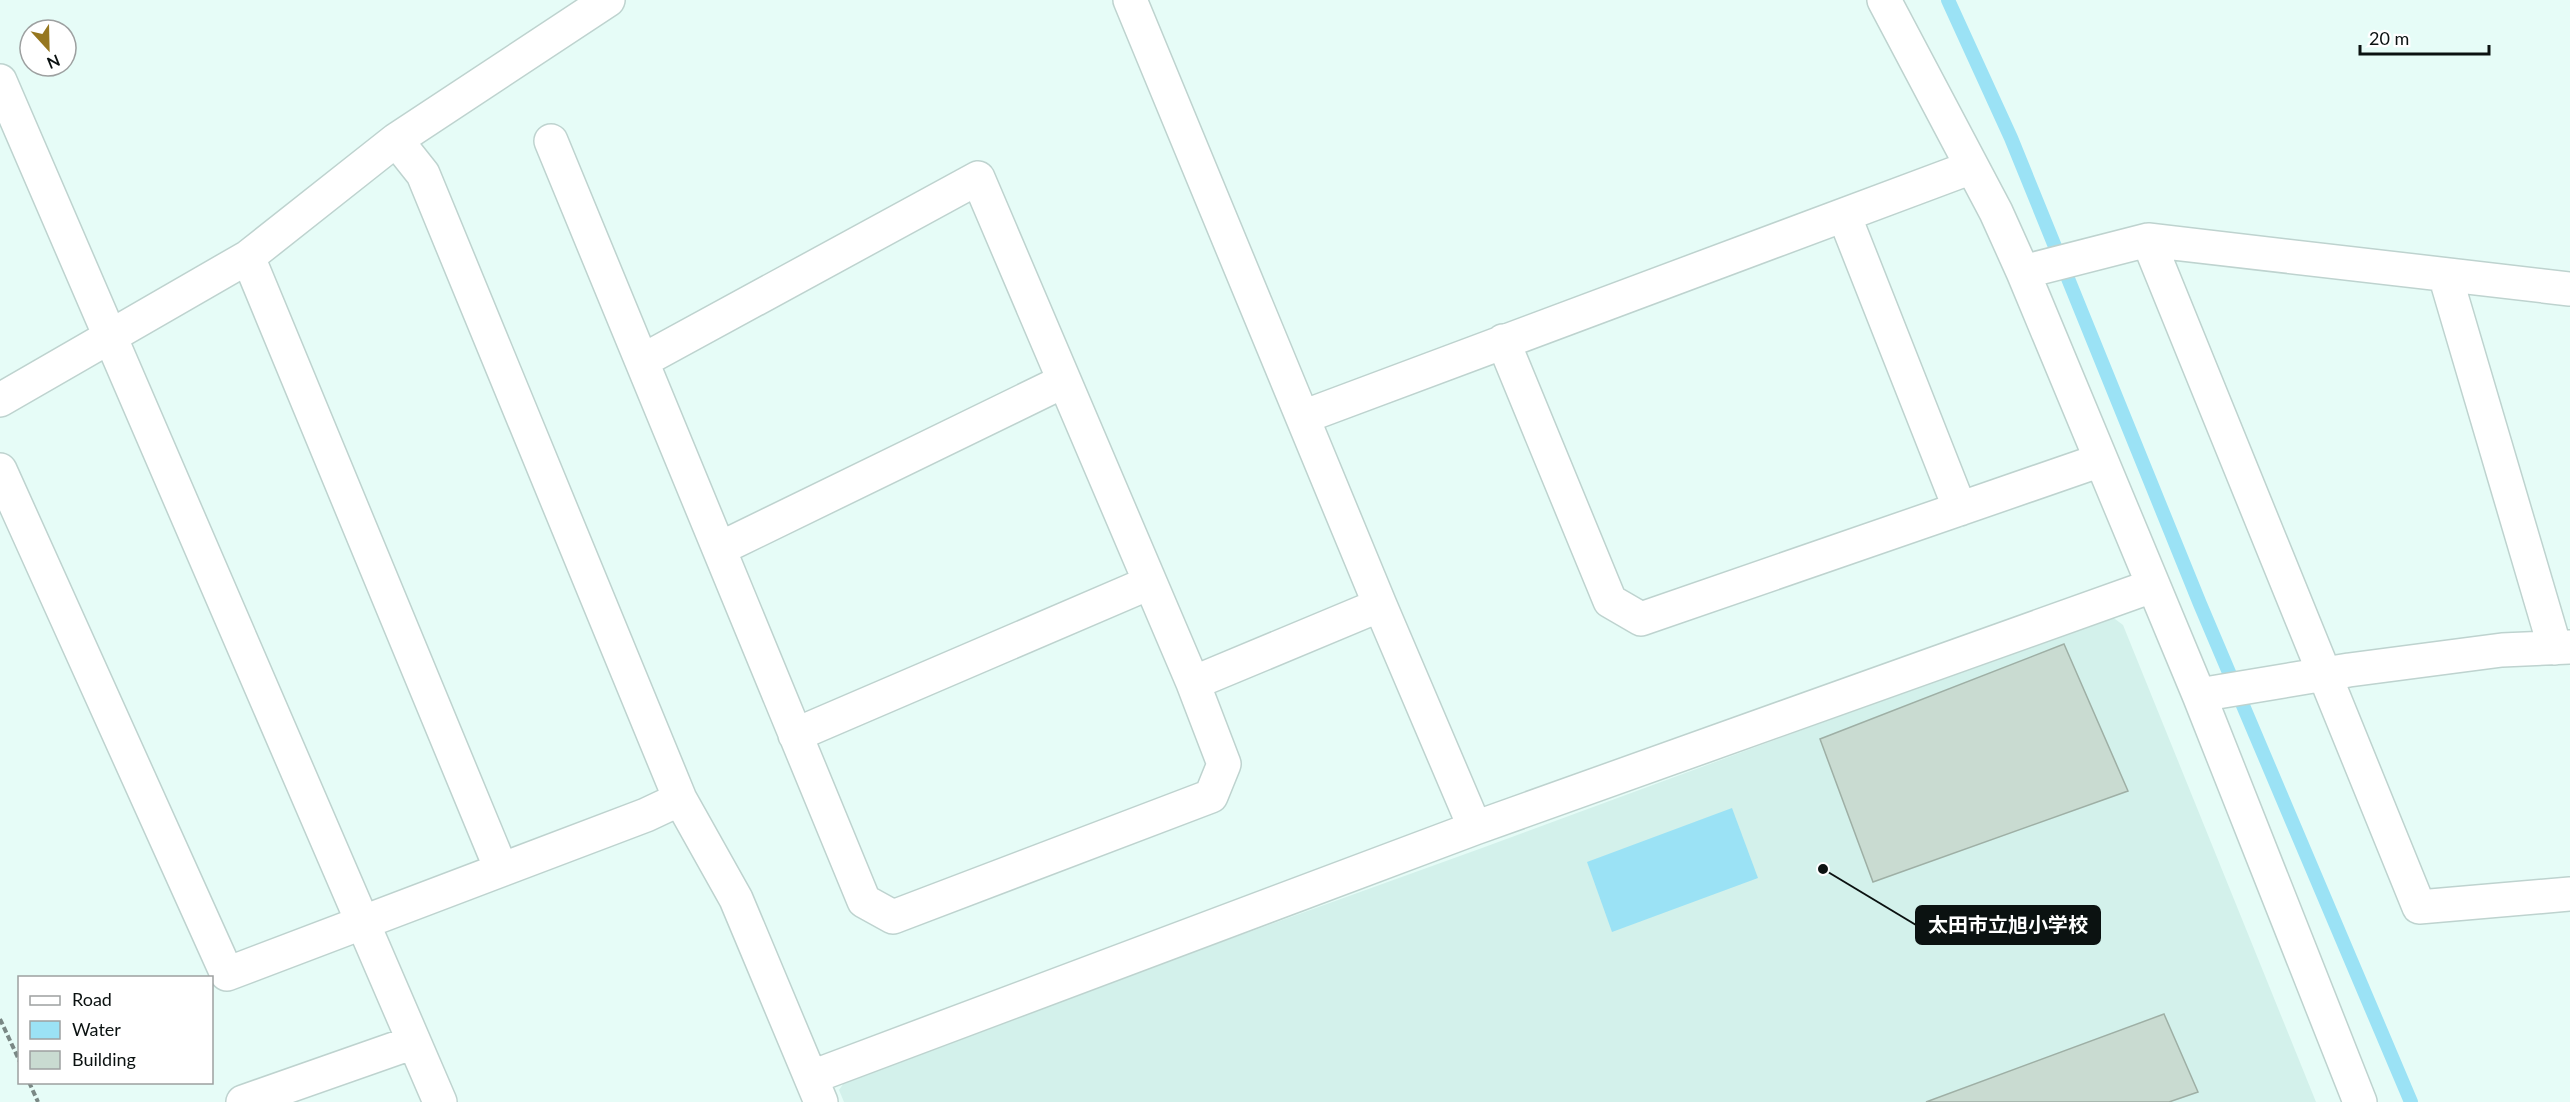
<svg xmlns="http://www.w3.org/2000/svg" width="2570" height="1102" font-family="Lato,'Noto Sans JP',sans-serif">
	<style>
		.built { fill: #d3f1eb }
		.water { fill: #9be2f5 }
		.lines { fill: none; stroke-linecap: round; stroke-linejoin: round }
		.stream { stroke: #9be2f5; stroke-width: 14 }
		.building { fill: #c9dbd1; stroke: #9eafa5; stroke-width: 1.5 }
		.minor-casing { stroke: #bed3cf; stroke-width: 36 }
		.path { stroke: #7a8885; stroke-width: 4; stroke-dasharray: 6 3; stroke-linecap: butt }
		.minor { stroke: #fff; stroke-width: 33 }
		.leader { fill: none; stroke: #0b1211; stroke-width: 2 }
		.callout-dot { fill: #0b1211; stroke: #fff; stroke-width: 2 }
		.callout { fill: #0b1211; stroke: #0b1211; stroke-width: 2 }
		.callout-label { font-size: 20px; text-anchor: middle; font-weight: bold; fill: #fff }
	</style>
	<rect width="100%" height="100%" fill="#e6fcf7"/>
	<path class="built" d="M2111 616 2123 625 2316 1102H844L839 1090 848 1077 1482 848Z"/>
	<path class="water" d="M1732 808 1758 878 1612 932 1587 862Z"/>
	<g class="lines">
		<path class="stream" d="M1948 0 2011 138 2200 604 2411 1102"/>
	</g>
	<path class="building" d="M2064 644 2128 791 1873 882 1820 739Z
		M2164 1014 2198 1092 2169 1102H1926Z"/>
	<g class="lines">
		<defs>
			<path id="minor" d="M1130 0 1380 605 1475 828
				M1884 0 1996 212 2023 272 2199 695 2360 1102
				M0 81 440 1102
				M396 140 423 174 680 799 736 899 821 1102
				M551 141 864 901 893 917 1211 796 1224 764 1193 683 1380 605
				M1844 215 1960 509
				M2148 240 2419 907 2570 894
				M248 257 501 869
				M2023 272 2148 240 2570 289
				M2445 275 2555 648
				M1503 341 1610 601 1641 619 2101 460
				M642 361 978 178 1193 683
				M0 400 248 257 396 140 608 0
				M1303 417 1972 167
				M0 470 227 974 646 815 680 799
				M719 549 1064 381
				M2199 695 2349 670 2502 650 2570 647
				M795 735 1149 583
				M812 1077 1475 828 2152 586
				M243 1102 414 1042"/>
		</defs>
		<use href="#minor" class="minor-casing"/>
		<path class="path" d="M0 1019 20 1062
			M29 1082 38 1102"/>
		<use href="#minor" class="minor"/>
	</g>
	<path class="leader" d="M1823 869L1916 925"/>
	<circle class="callout-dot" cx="1823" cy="869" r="6"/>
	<rect class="callout" x="1916" y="906" width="184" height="38" rx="6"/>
	<g class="callout-label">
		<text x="2008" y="932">太田市立旭小学校</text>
	</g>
	<rect x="18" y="976" width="195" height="108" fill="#ffffff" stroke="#9da0a0" stroke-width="1.5"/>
	<rect x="30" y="996" width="30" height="9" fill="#ffffff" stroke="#9da0a0" stroke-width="1.5"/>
	<text x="72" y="1006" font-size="18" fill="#0b1211">Road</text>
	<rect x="30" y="1021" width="30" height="18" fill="#9be2f5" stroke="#9da0a0" stroke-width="1.5"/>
	<text x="72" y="1036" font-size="18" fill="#0b1211">Water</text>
	<rect x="30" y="1051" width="30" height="18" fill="#c9dbd1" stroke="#9da0a0" stroke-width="1.5"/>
	<text x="72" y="1066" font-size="18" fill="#0b1211">Building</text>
	<g transform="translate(48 48) rotate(158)"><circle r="28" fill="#ffffff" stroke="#9da0a0" stroke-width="1.5"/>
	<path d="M0-4.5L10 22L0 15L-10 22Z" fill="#96771f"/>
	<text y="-9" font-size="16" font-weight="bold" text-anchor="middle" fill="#0b1211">N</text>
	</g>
	<path d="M2360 45v9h129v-9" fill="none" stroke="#0b1211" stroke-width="3"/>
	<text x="2369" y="45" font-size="18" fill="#0b1211" stroke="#ffffff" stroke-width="4.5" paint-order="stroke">20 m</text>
</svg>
